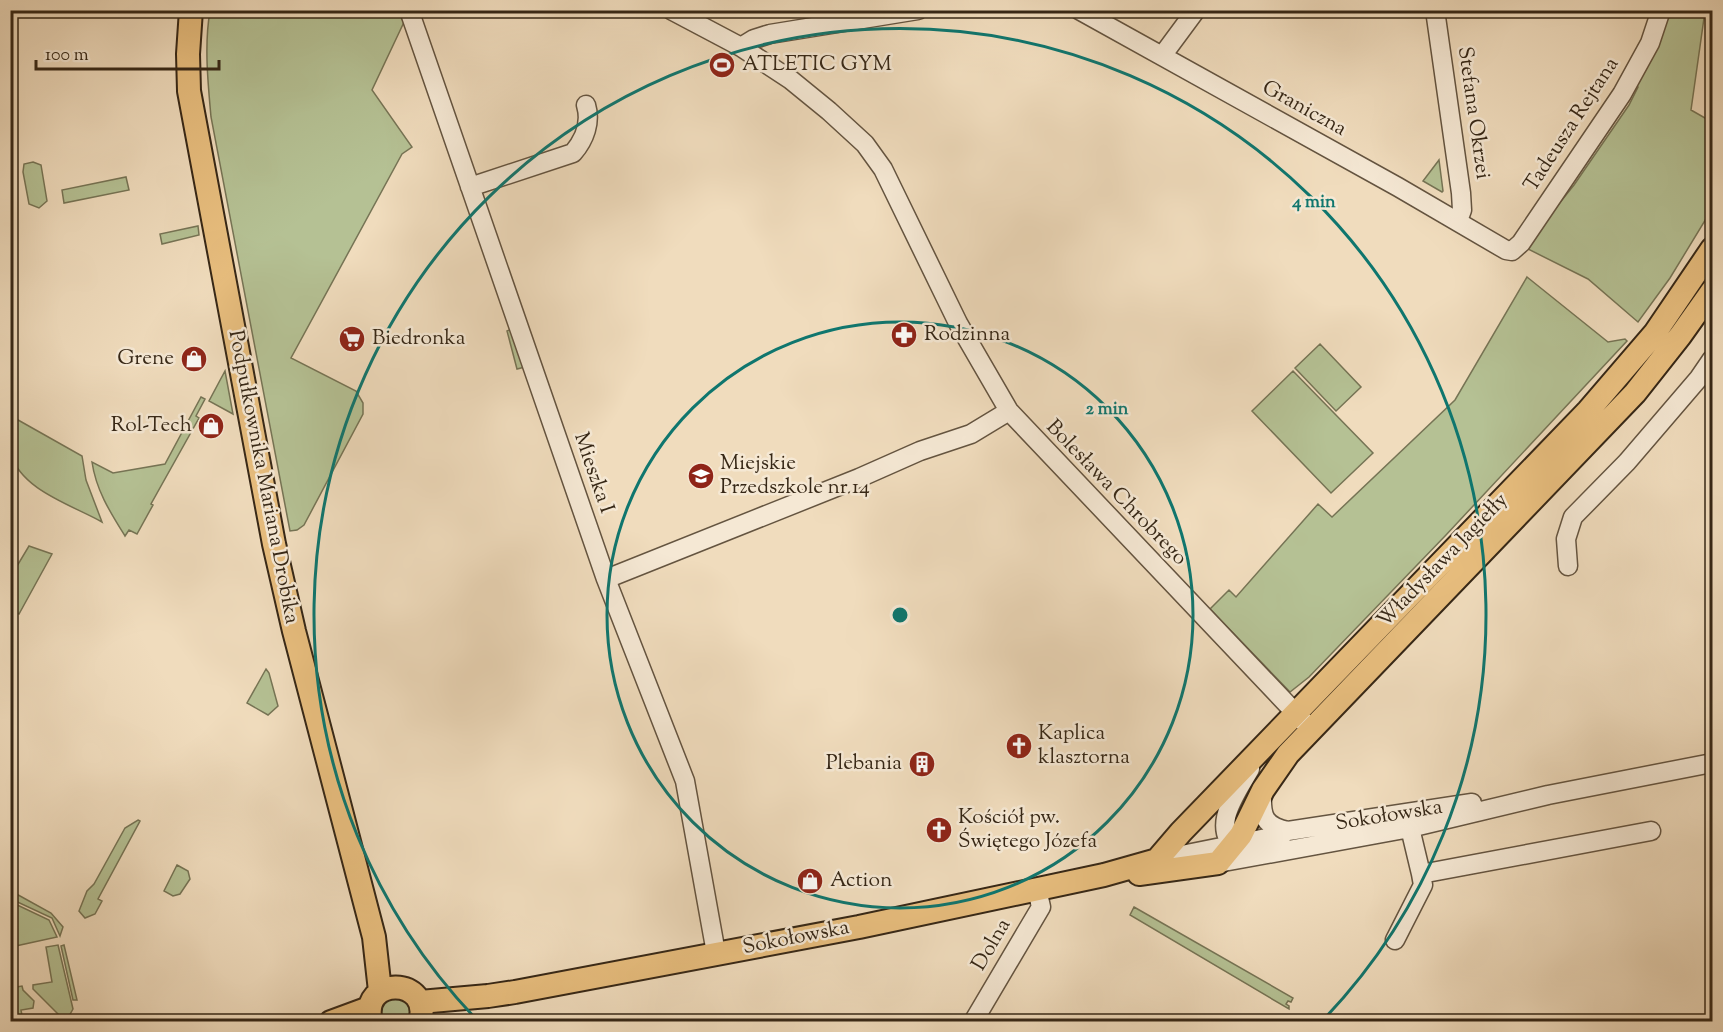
<svg xmlns="http://www.w3.org/2000/svg" width="1723" height="1032" font-family="'Sorts Mill Goudy',serif">
	<style>
		.green { fill: #b5c194; stroke: #767455; stroke-width: 1.5 }
		.lines { fill: none; stroke-linecap: round; stroke-linejoin: round }
		.minor-casing { stroke: #645440; stroke-width: 21 }
		.major-casing { stroke: #362716; stroke-width: 26 }
		.minor { stroke: #f5e8d4; stroke-width: 18 }
		.major { stroke: #e8be7e; stroke-width: 22 }
		.ring { fill: none; stroke: #0f766e; stroke-width: 3 }
		.labels { text-anchor: middle; dominant-baseline: central; stroke-width: 5; stroke-linejoin: round; paint-order: stroke }
		.poi-label { font-size: 21px; fill: #362716; stroke: #f5e8d4; text-anchor: start }
		.street-label { font-size: 21px; fill: #362716; stroke: #f5e8d4 }
		.centre { fill: #0f766e; stroke: #f5e8d4; stroke-width: 3 }
		.ring-label { font-size: 18px; text-anchor: middle; font-weight: bold; fill: #0f766e; stroke: #f5e8d4; stroke-width: 5; stroke-linejoin: round; paint-order: stroke }
	</style>
	<rect width="100%" height="100%" fill="#f0dcbd"/>
	<filter id="stains"><feTurbulence type="fractalNoise" baseFrequency=".00333" numOctaves="4"/><feColorMatrix values="0 0 0 0 .2 0 0 0 0 .09 0 0 0 0 .02 0 0 0 .5 -.17"/></filter>
	<radialGradient id="worn" r=".72"><stop offset=".6" stop-color="#630" stop-opacity="0"/><stop offset="1" stop-color="#630" stop-opacity=".3"/></radialGradient>
	<path class="green" d="M402 10 405 20 372 90 412 147 402 154 291 358 356 391 363 403V414L304 525 297 530 290 531 211 117C208 83 204 45 210 11Z
		M1666 11H1705L1691 110 1712 122V209L1670 278 1638 322 1588 279 1524 247 1574 185 1629 105 1638 87 1634 85Z
		M1439 160 1443 191 1442 192 1423 181Z
		M33 162 41 165 47 201 39 208 29 204 23 172 24 164Z
		M126 177 129 190 64 203 62 190Z
		M198 226 199 235 162 244 160 234Z
		M1527 277 1608 342 1625 339 1627 341 1446 535 1309 677 1290 692 1210 609 1229 590 1236 597 1318 504 1332 517 1455 400Z
		M512 329 525 367 517 369 507 331Z
		M1320 344 1361 387 1336 411 1295 368Z
		M225 371 233 414 209 401Z
		M1293 371 1373 453 1331 493 1252 411Z
		M201 397 205 399 196 416 199 418 151 504 153 505 137 534 129 530 125 536C110 512 96 490 92 462L113 473 165 464Z
		M11 416 82 456 86 480 102 522C72 505 21 490 11 454 8 442 10 428 11 416Z
		M29 546 52 554 19 614 11 610V576Z
		M266 669 269 673 278 706 268 715 247 703Z
		M138 820 140 821 98 899 102 901 95 914 85 918 79 911 87 891 94 884 125 828Z
		M177 865 188 871 190 879 180 894 173 896 164 891Z
		M11 891 51 913 63 927 60 936 52 918 11 899Z
		M11 902 49 920 57 937 11 947Z
		M1134 907 1293 998 1291 1002 1288 1001 1286 1004 1289 1006V1009L1130 915Z
		M58 945 73 1009 69 1016 62 1018 33 989V985L52 982 46 947Z
		M64 945 77 1000H73L61 946Z
		M22 986 23 990 34 1001 33 1008 21 1010 23 1021H11V988Z
		M397 996 411 1006V1021H379L381 1002Z"/>
	<g class="lines">
		<defs>
			<path id="minor" d="M409 10 606 579 685 781 716 953
				M671 10 741 47 791 80 829 111 865 144 883 169 958 323 1009 411 1304 722
				M1079 10 1398 187 1506 250 1512 251 1521 243 1622 94 1650 43 1661 10
				M1435 10 1461 193 1462 210 1458 221
				M741 47 754 39 770 34 918 10
				M1162 56 1196 10
				M470 187 573 153C585 139 591 122 586 105
				M1568 566 1566 539 1573 517 1627 462 1699 378 1712 359
				M606 579 859 478 920 451 971 434 1009 411
				M1262 794C1261 816 1264 826 1288 831
				M1410 828 1421 874 1651 831
				M1239 852C1209 828 1235 795 1250 769
				M1157 860 1281 835 1288 831 1472 803
				M1218 863 1410 828 1548 795 1712 763
				M1395 940 1423 885 1421 874
				M973 1022 1041 907 1037 889"/>
			<path id="major" d="M191 10 188 54 189 91 274 544 294 631 374 937 380 991
				M1139 874 1218 863 1241 835 1263 790 1288 754 1635 393 1680 336 1712 291
				M420 1002 488 996 515 992 859 927 1104 875 1157 860 1181 832 1588 411 1655 333 1712 249
				M331 1022 369 1008
				M371 1022C359 975 433 977 420 1022"/>
		</defs>
		<use href="#minor" class="minor-casing"/>
		<use href="#major" class="major-casing"/>
		<use href="#minor" class="minor"/>
		<use href="#major" class="major"/>
	</g>
	<g class="ring">
		<circle cx="900" cy="615" r="293"/>
		<path d="M475 1018A586 586 0 1 1 1325 1018"/>
	</g>
	<defs>
		<symbol id="stadium-disc" viewBox="-11 -11 22 22"><circle r="9.5" fill="#8f2418" stroke="#f5e8d4"/><path d="M0-5a6.5 5 0 1 0 0 10a6.5 5 0 1 0 0-10ZM-3.5-1.8h7v3.6h-7Z" fill="#fff"/></symbol>
		<symbol id="pharmacy-disc" viewBox="-11 -11 22 22"><circle r="9.5" fill="#8f2418" stroke="#f5e8d4"/><path d="M-2-6h4v4h4v4h-4v4h-4v-4h-4v-4h4Z" fill="#fff"/></symbol>
		<symbol id="supermarket-disc" viewBox="-11 -11 22 22"><circle r="9.5" fill="#8f2418" stroke="#f5e8d4"/><path d="M-6-5.5h2.5l.6 2H6L4.5 2H-2.5L-4.4-4H-6ZM-1.5 3.2a1.3 1.3 0 1 0 .1 0ZM3 3.2a1.3 1.3 0 1 0 .1 0Z" fill="#fff"/></symbol>
		<symbol id="shop-disc" viewBox="-11 -11 22 22"><circle r="9.5" fill="#8f2418" stroke="#f5e8d4"/><path d="M-5-2.5h2.3a2.7 3.5 0 0 1 5.4 0H5L5.5 6h-11ZM-1.5-2.5h3a1.5 2.3 0 0 0-3 0Z" fill="#fff"/></symbol>
		<symbol id="school-disc" viewBox="-11 -11 22 22"><circle r="9.5" fill="#8f2418" stroke="#f5e8d4"/><path d="M0-5L7-2L0 1L-7-2ZM-4 1L0 2.5L4 1V4Q0 6-4 4Z" fill="#fff"/></symbol>
		<symbol id="church-disc" viewBox="-11 -11 22 22"><circle r="9.5" fill="#8f2418" stroke="#f5e8d4"/><path d="M-1.2-6h2.4v3.5h3.3v2.4h-3.3V6h-2.4V-.1h-3.3v-2.4h3.3Z" fill="#fff"/></symbol>
		<symbol id="building-disc" viewBox="-11 -11 22 22"><circle r="9.5" fill="#8f2418" stroke="#f5e8d4"/><path d="M-4-6H4V6H1V3H-1V6H-4ZM-2.5-4.3h1.7v1.8h-1.7ZM.8-4.3h1.7v1.8H.8ZM-2.5-1h1.7V.8h-1.7ZM.8-1h1.7V.8H.8Z" fill="#fff"/></symbol>
	</defs>
	<g fill-rule="evenodd">
		<use href="#stadium-disc" x="707" y="50" width="30" height="30"/>
		<use href="#pharmacy-disc" x="889" y="320" width="30" height="30"/>
		<use href="#supermarket-disc" x="337" y="324" width="30" height="30"/>
		<use href="#shop-disc" x="179" y="344" width="30" height="30"/>
		<use href="#shop-disc" x="196" y="411" width="30" height="30"/>
		<use href="#school-disc" x="686" y="461" width="30" height="30"/>
		<use href="#church-disc" x="1004" y="731" width="30" height="30"/>
		<use href="#building-disc" x="907" y="749" width="30" height="30"/>
		<use href="#church-disc" x="924" y="815" width="30" height="30"/>
		<use href="#shop-disc" x="795" y="866" width="30" height="30"/>
	</g>
	<g class="labels">
		<g class="poi-label">
			<text x="742" y="65">ATLETIC GYM</text>
			<text x="924" y="335">Rodzinna</text>
			<text x="372" y="339">Biedronka</text>
			<text x="174" y="359" text-anchor="end">Grene</text>
			<text x="192" y="426" text-anchor="end">Rol-Tech</text>
			<text x="720" y="464">Miejskie<tspan x="720" dy="24">Przedszkole nr 14</tspan></text>
			<text x="1038" y="734">Kaplica<tspan x="1038" dy="24">klasztorna</tspan></text>
			<text x="902" y="764" text-anchor="end">Plebania</text>
			<text x="958" y="818">Kościół pw.<tspan x="958" dy="24">Świętego Józefa</tspan></text>
			<text x="830" y="881">Action</text>
		</g>
		<g class="street-label">
			<text transform="translate(1304 109) rotate(29)">Graniczna</text>
			<text transform="translate(1473 113) rotate(82)">Stefana Okrzei</text>
			<text transform="translate(1572 125) rotate(-57)">Tadeusza Rejtana</text>
			<text transform="translate(593 473) rotate(71)">Mieszka I</text>
			<text transform="translate(263 477) rotate(79)">Podpułkownika Mariana Drobika</text>
			<text transform="translate(1116 493) rotate(46)">Bolesława Chrobrego</text>
			<text transform="translate(1443 561) rotate(-46)">Władysława Jagiełły</text>
			<text transform="translate(1389 816) rotate(-9)">Sokołowska</text>
			<text transform="translate(796 938) rotate(-11)">Sokołowska</text>
			<text transform="translate(992 945) rotate(-60)">Dolna</text>
		</g>
	</g>
	<circle cx="900" cy="615" r="9" class="centre"/>
	<g class="ring-label">
		<text x="1314" y="207">4 min</text>
		<text x="1107" y="414">2 min</text>
	</g>
	<rect width="1723" height="1032" fill="none" stroke="#f0dcbd" stroke-width="36"/>
	<rect x="12" y="12" width="1699" height="1008" fill="none" stroke="#362716" stroke-width="3"/>
	<rect x="18" y="18" width="1687" height="996" fill="none" stroke="#362716" stroke-width="1.5"/>
	<path d="M36 60v9h183v-9" fill="none" stroke="#362716" stroke-width="3"/>
	<text x="45" y="60" font-size="18" fill="#362716" stroke="#f5e8d4" stroke-width="4.5" paint-order="stroke">100 m</text>
	<rect width="100%" height="100%" filter="url(#stains)"/>
	<rect width="100%" height="100%" fill="url(#worn)"/>
</svg>
